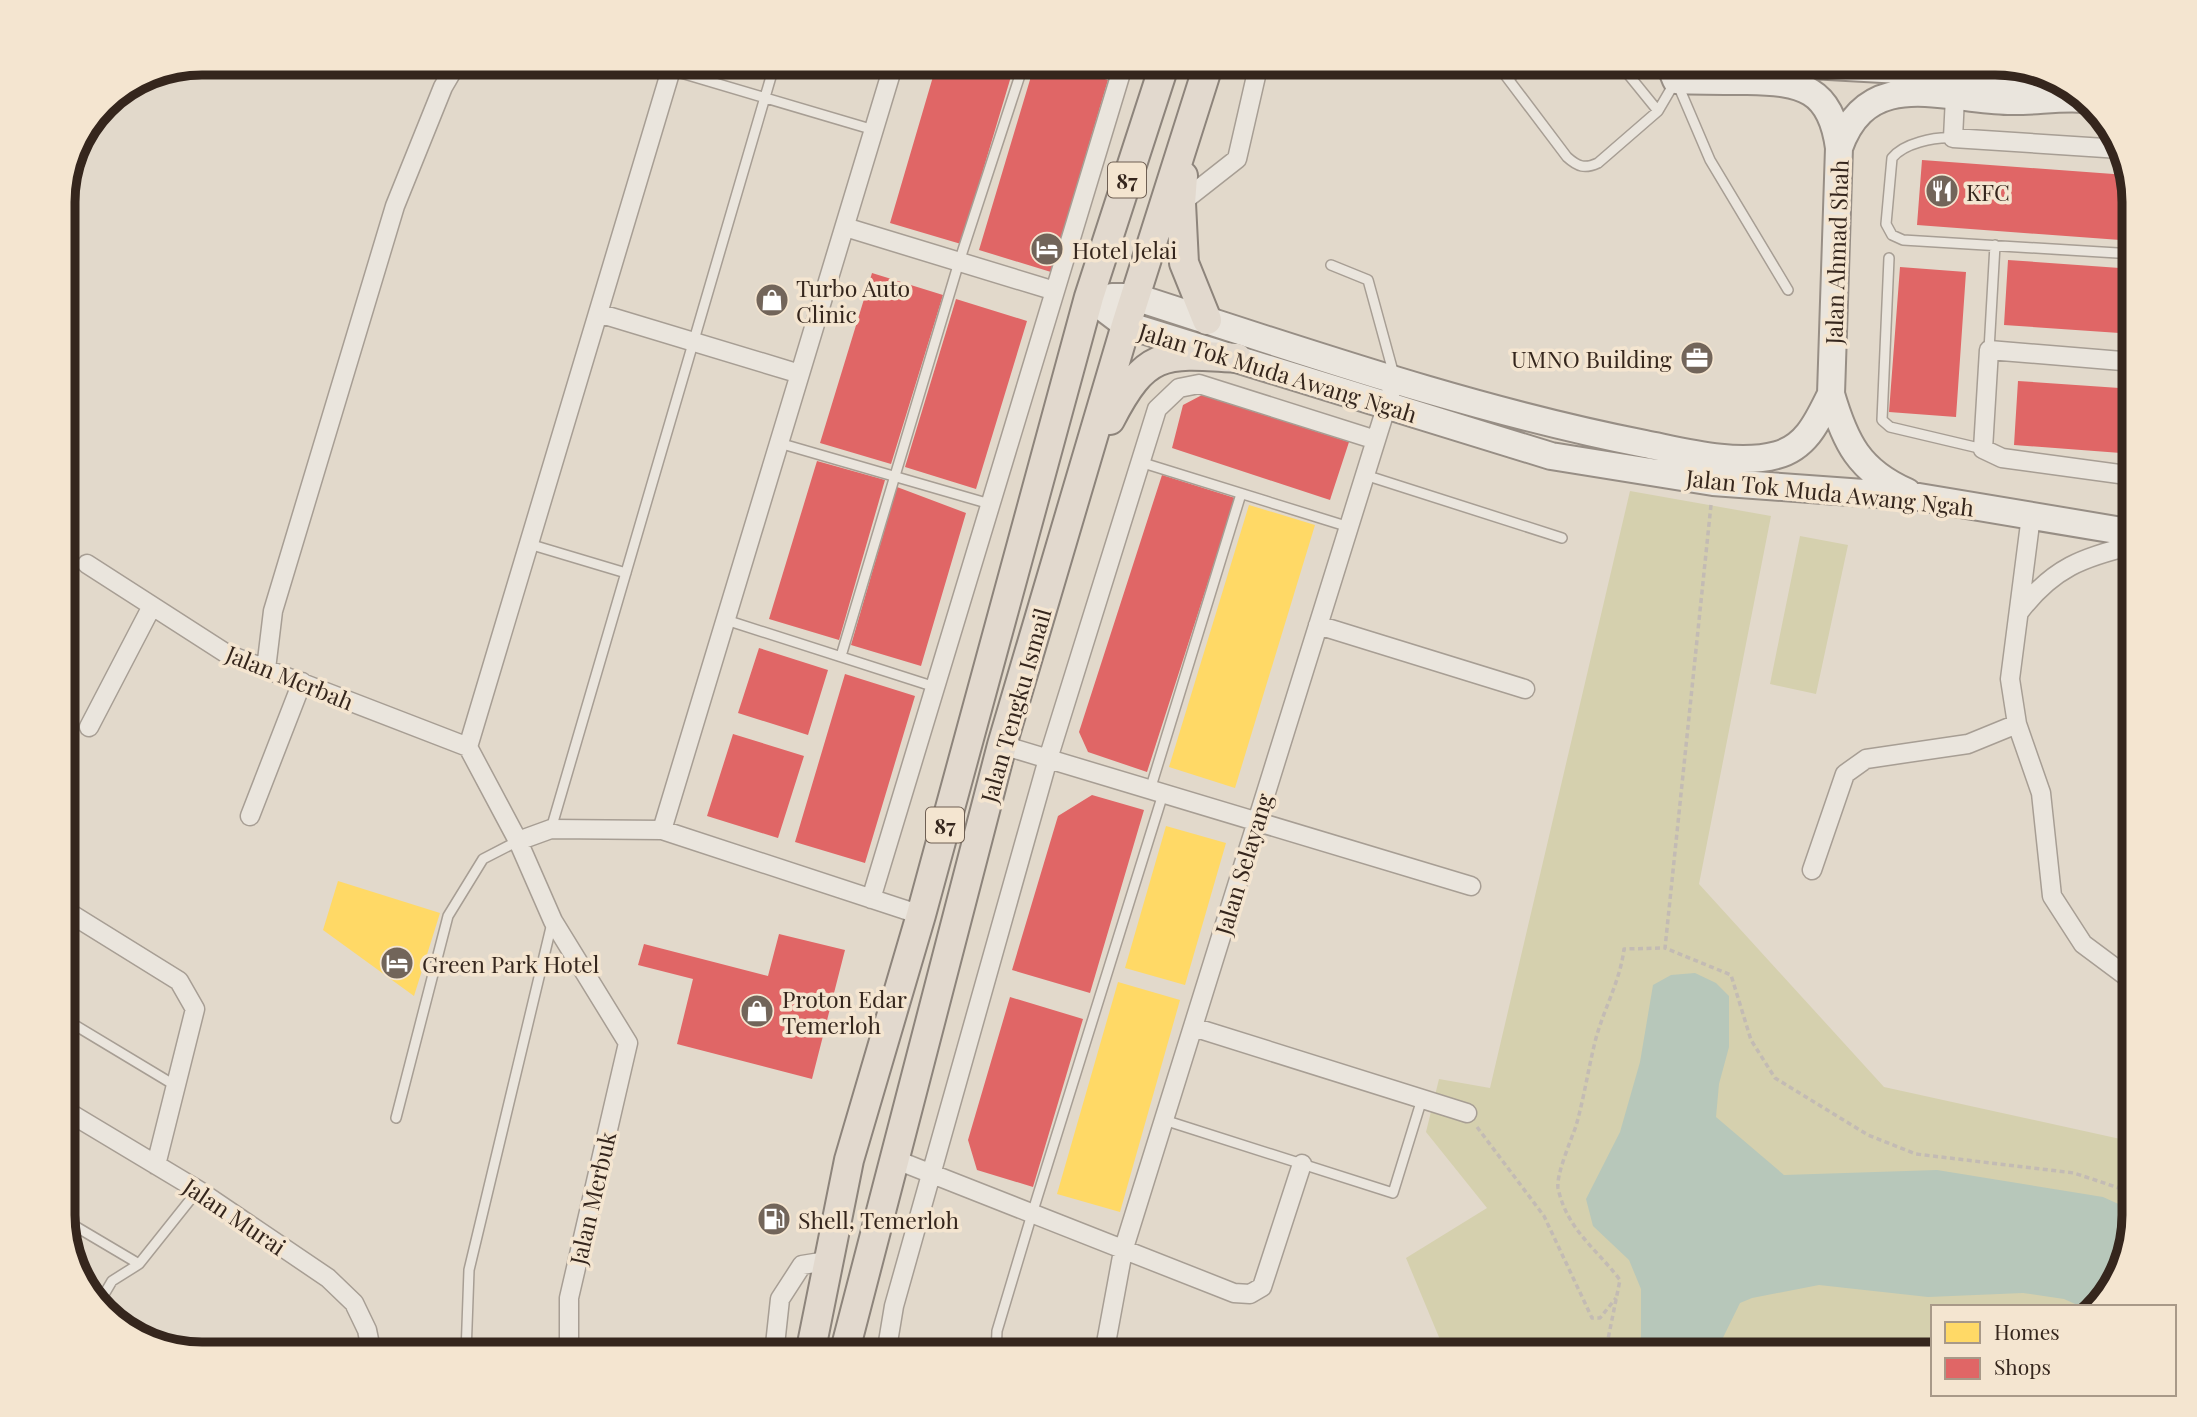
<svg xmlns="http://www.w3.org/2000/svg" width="2197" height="1417" font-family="'Playfair Display',serif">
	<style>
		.green { fill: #d5d0ae }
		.water { fill: #b7c7ba }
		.homes { fill: #ffd966 }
		.shops { fill: #e06666 }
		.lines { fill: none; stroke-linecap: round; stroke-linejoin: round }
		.lane-casing { stroke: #a79e94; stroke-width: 12 }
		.street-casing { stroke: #a79e94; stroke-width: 21 }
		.secondary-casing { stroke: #978e85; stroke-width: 30 }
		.primary-casing { stroke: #8d847b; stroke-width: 32 }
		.path { stroke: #c3bbb4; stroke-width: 3.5; stroke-dasharray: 5 3.5; stroke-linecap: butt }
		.lane { stroke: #eae5dd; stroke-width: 9 }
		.street { stroke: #eae5dd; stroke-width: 18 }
		.secondary { stroke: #eae5dd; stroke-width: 26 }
		.primary { stroke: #e2d9ce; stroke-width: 28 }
		.labels { text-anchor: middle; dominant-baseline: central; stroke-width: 7; stroke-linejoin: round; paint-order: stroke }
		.shield { fill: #f4e5d0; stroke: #6e5f53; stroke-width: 2 }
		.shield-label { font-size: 21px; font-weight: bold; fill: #35261d }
		.poi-label { font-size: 23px; fill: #35261d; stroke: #f4e5d0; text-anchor: start }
		.street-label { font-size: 23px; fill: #35261d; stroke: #f4e5d0 }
		.rim { fill: none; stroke: #35261d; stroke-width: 9 }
	</style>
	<rect width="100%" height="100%" fill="#e2d9cb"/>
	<path class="green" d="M1630 491 1771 516 1699 884 1884 1087 2134 1142V1216L2111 1292 2095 1307H1933V1354H1434L1441 1342 1406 1258 1487 1208 1426 1132 1439 1079 1490 1088Z
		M1800 536 1848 545 1816 694 1770 684Z"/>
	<path class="water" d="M1695 973 1716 983 1729 996V1047L1719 1084 1716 1117 1784 1175 1937 1170 2103 1197 2134 1211 2111 1292 2095 1307H2082L2064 1299 2023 1293 1928 1297 1819 1285 1752 1298 1740 1303 1715 1354H1641V1289L1629 1260 1593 1226 1586 1199 1620 1132 1640 1062 1653 985 1671 975Z"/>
	<path class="homes" d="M1249 505 1315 525 1235 788 1169 767Z
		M1166 826 1226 843 1185 985 1125 968Z
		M338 881 440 913 414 996 323 930Z
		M1118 982 1180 1000 1120 1212 1057 1194Z"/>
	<path class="shops" d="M937 63H1015L961 244 890 223Z
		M1035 63H1053L1108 80 1051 272 979 250Z
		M1922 160 2127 175 2134 201V241L1917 225Z
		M2008 260 2134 269V334L2004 325Z
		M1900 267 1966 272 1956 417 1889 412Z
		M872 273 943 295 891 464 820 443Z
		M956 299 1027 321 976 489 905 467Z
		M2018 381 2134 389V454L2014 445Z
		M1202 395 1349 442 1330 500 1172 448 1183 405Z
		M817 461 885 480 839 640 769 619Z
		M1162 475 1235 498 1147 772 1088 752 1079 732Z
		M897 487 966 513 921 666 851 645Z
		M759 648 828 670 808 735 738 713Z
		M845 674 915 696 865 863 795 842Z
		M733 734 804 756 778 838 707 816Z
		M1092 795 1144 810 1090 993 1012 970 1058 816Z
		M779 934 845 950 812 1079 677 1044 693 979 638 965 644 944 768 976Z
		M1010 997 1083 1019 1033 1187 977 1170 968 1140Z"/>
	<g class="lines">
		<defs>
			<path id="lane" d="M1096 63 1122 70
				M1496 63 1567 157C1578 167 1585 169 1598 163L1658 111 1675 82
				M1619 63 1658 111
				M671 70 874 130
				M1508 79 1527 63
				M1678 85 1710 160 1788 290
				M1953 138C1934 137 1904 143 1892 158L1886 224 1892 235 1903 240 2134 254
				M1889 258 1882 420 1890 427 1983 449
				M1331 265 1368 280 1394 375
				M1989 350 1995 245
				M779 443 990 504
				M1140 462 1349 527
				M1365 475 1562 538
				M529 544 626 573
				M726 620 935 687
				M841 656 959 262 1024 63
				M1150 790 1241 494
				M551 829 775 63
				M63 1018 176 1086
				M396 1118 448 916 483 859 518 841
				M1164 1120 1393 1193 1422 1099
				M63 1219 139 1264
				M99 1303 112 1281 139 1264 198 1190
				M466 1354 469 1270 552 923
				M996 1354 997 1331 1032 1214 1163 794"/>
			<path id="street" d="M1955 97 1953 138 2120 149
				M1181 203 1237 159 1259 63
				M845 227 1055 291
				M598 313 800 374
				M2134 362 1989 350 1983 449 2002 458 2134 476
				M2031 516 2010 679 2017 724 2041 793 2052 896 2083 944 2134 982
				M87 564 227 654 468 747
				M2020 611C2053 568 2083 557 2134 545
				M1318 625 1525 689
				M266 669 273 611 395 206 443 87 457 63
				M89 727 152 606
				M1002 745 1471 886
				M250 816 302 682
				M662 830 894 63
				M518 841 551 829 662 830 921 915
				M1812 870 1845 774 1866 759 1968 744 2017 724
				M871 899 1124 63
				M63 909 179 981 195 1009 156 1165
				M1193 1027 1467 1113
				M63 1109 198 1190 328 1278 354 1303 367 1330 372 1354
				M894 1159 1234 1293 1250 1294 1262 1287 1302 1164
				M569 1354V1298L628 1043 553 921 518 841 468 747 673 63
				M774 1354 780 1299 802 1265 827 1261
				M886 1354 894 1306 1048 759 1157 409 1179 388 1199 384 1376 440
				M1104 1354 1123 1251 1390 395"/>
			<path id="secondary" d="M1669 63 1676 80C1700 81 1724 81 1747 81 1802 82 1831 88 1839 148
				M1773 63 2009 76 2061 93
				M1089 297 1126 325 1551 456 1713 482 1919 497 2134 533
				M1112 297H1135C1303 351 1472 410 1645 444 1685 452 1737 466 1777 455 1807 447 1818 420 1831 394
				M1907 492C1859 471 1845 442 1831 394L1839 148C1868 66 1941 99 2008 101 2033 102 2058 97 2084 99"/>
			<path id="primary" d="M1183 176 1181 203 1184 263 1207 320
				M1110 420C1146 350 1164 353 1237 358
				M810 1354 849 1160 921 915 1089 297 1165 63
				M844 1354 1002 745 1126 325 1209 63"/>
		</defs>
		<use href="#lane" class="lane-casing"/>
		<use href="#street" class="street-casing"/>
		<use href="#secondary" class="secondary-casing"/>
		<use href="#primary" class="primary-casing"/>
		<path class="path" d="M1711 505 1665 948 1731 975 1751 1040 1775 1078 1868 1135 1916 1154 2074 1173 2134 1193
			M1477 1127 1544 1216 1592 1318H1600L1616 1298
			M1605 1354 1620 1280C1596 1248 1567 1230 1558 1188 1556 1175 1571 1140 1576 1126 1584 1098 1588 1070 1595 1042 1603 1010 1620 982 1624 949L1665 948"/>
		<use href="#lane" class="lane"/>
		<use href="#street" class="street"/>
		<use href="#secondary" class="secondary"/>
		<use href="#primary" class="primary"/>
	</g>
	<defs>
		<symbol id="restaurant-disc" viewBox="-11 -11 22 22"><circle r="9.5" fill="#72655a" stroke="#f4e5d0"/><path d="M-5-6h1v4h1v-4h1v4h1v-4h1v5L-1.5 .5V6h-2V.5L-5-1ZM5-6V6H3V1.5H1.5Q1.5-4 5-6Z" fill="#fff"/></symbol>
		<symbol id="hotel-disc" viewBox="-11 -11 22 22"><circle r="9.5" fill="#72655a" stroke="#f4e5d0"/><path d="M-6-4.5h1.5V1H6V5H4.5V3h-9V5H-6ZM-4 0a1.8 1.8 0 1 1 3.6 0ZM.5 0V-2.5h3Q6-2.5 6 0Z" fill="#fff"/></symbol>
		<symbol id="shop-disc" viewBox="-11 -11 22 22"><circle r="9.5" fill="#72655a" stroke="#f4e5d0"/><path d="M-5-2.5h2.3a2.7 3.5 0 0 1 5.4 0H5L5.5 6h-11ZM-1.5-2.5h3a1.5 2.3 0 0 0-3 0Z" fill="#fff"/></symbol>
		<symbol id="office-disc" viewBox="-11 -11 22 22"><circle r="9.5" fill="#72655a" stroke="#f4e5d0"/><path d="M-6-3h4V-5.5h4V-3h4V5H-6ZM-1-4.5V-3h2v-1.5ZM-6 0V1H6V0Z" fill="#fff"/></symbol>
		<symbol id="fuel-disc" viewBox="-11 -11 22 22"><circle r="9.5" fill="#72655a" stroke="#f4e5d0"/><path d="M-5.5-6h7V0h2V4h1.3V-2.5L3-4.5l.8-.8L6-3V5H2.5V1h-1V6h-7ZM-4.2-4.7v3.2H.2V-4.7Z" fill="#fff"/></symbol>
	</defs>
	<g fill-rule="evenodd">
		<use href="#restaurant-disc" x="1923" y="172" width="38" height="38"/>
		<use href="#hotel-disc" x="1028" y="230" width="38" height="38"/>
		<use href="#shop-disc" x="753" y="281" width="38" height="38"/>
		<use href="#office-disc" x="1678" y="339" width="38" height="38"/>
		<use href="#hotel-disc" x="378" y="944" width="38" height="38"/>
		<use href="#shop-disc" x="738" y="992" width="38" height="38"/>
		<use href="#fuel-disc" x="755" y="1200" width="38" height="38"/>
	</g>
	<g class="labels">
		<g class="shield">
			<rect x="1108" y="162.5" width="38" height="35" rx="5"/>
			<rect x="926" y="807.5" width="38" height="35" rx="5"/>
		</g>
		<g class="shield-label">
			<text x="1127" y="180">87</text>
			<text x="945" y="825">87</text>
		</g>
		<g class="poi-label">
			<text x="1966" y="191">KFC</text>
			<text x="1072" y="249">Hotel Jelai</text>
			<text x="796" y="287">Turbo Auto<tspan x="796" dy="26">Clinic</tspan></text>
			<text x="1672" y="358" text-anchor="end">UMNO Building</text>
			<text x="422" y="963">Green Park Hotel</text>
			<text x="782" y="998">Proton Edar<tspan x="782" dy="26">Temerloh</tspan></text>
			<text x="798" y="1219">Shell, Temerloh</text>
		</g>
		<g class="street-label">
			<text transform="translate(1836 252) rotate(-88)">Jalan Ahmad Shah</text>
			<text transform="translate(1278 372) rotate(17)">Jalan Tok Muda Awang Ngah</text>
			<text transform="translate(1830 492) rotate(6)">Jalan Tok Muda Awang Ngah</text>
			<text transform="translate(290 677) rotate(22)">Jalan Merbah</text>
			<text transform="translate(1015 705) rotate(-74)">Jalan Tengku Ismail</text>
			<text transform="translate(1243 864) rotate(-73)">Jalan Selayang</text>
			<text transform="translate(592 1198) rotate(-77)">Jalan Merbuk</text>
			<text transform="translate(235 1216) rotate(34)">Jalan Murai</text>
		</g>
	</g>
	<path d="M0 0H2197V1417H0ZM202 75H1995A127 127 0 0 1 2122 202V1215A127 127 0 0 1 1995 1342H202A127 127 0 0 1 75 1215V202A127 127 0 0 1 202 75Z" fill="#f4e5d0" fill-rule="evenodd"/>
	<path class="rim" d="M202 75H1995A127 127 0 0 1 2122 202V1215A127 127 0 0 1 1995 1342H202A127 127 0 0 1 75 1215V202A127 127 0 0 1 202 75Z"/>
	<rect x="1931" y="1305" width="245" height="91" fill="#f4e5d0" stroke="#a89988" stroke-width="2"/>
	<rect x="1945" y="1322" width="35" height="21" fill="#ffd966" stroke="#a89988" stroke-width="2"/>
	<text x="1994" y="1340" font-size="21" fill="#35261d">Homes</text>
	<rect x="1945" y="1358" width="35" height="21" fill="#e06666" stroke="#a89988" stroke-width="2"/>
	<text x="1994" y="1375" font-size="21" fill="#35261d">Shops</text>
</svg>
